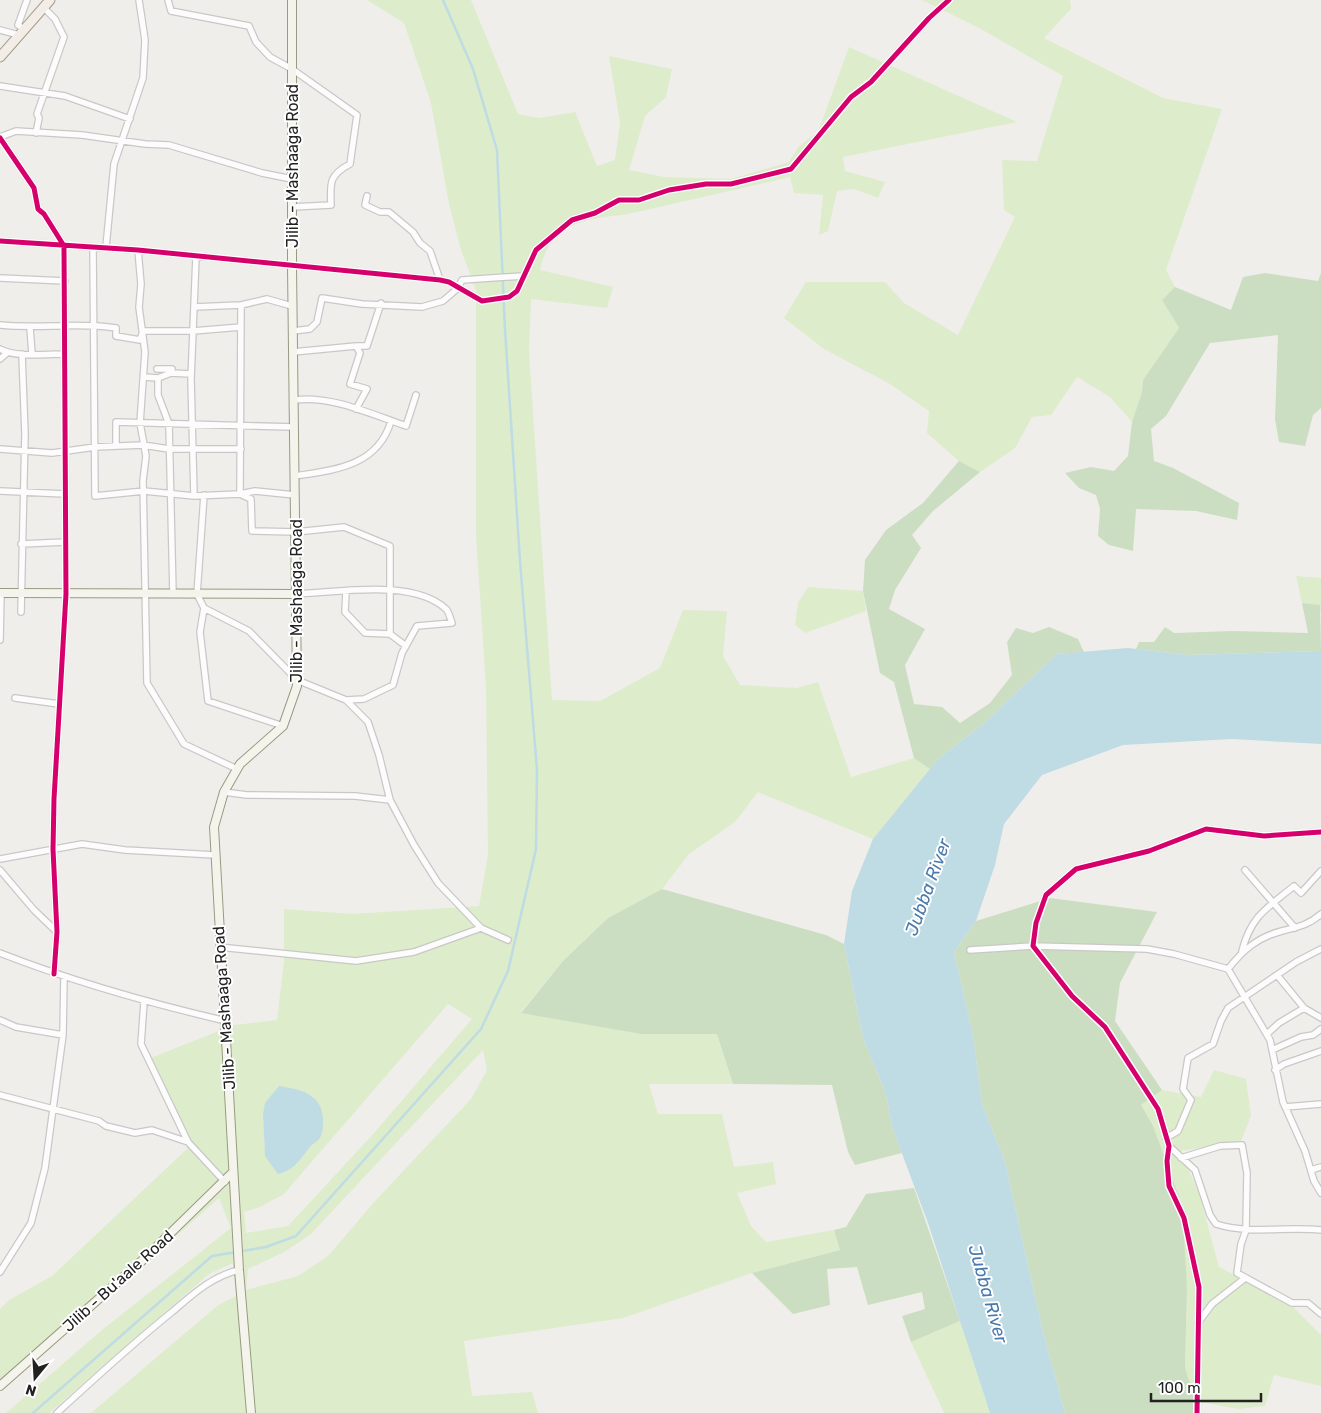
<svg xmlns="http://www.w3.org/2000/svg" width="1321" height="1413" font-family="Rubik,sans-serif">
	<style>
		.grass { fill: #ddeccb; fill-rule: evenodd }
		.forest { fill: #cbdec1 }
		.water { fill: #bfdbe3 }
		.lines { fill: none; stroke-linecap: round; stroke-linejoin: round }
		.stream { stroke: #bfdbe3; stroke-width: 2.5 }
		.street-casing { stroke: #c9c8c7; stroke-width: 8 }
		.secondary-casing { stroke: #999a82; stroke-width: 10 }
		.primary-casing { stroke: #a79c86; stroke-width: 11 }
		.street { stroke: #fdfcfc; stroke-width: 5.5 }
		.secondary { stroke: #f4f4ed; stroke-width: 8 }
		.primary { stroke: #f3ede7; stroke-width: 9 }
		.cycleway-casing { stroke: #fff; stroke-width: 8 }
		.cycleway { stroke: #d6006c; stroke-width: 5 }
		.labels { text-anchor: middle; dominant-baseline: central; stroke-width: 4; stroke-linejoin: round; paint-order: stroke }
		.street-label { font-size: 16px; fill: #222; stroke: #fff }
		.water-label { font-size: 18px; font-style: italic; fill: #4a7aab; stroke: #fff }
	</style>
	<rect width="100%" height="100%" fill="#f0eeeb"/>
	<path class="grass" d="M367 0H471L518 114 539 118 575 112 597 166 615 160 620 123 609 56 672 69 666 97 645 116 629 170 664 177 731 179 789 162 799 146 818 132 849 47 1017 122 843 157 845 171 885 182 878 198 854 189 837 191 828 231 819 235 823 195 794 193 790 177 624 215C584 218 549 225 540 270L613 287 607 308 531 299 529 351 552 700 600 701 660 668 683 610 727 611 723 656 740 685 797 688 818 682 851 777 914 758 930 769 873 839 758 792 735 822 689 854 662 889 608 918 563 961 521 1012 641 1034H717L733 1084H649L658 1114H722L734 1167 773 1162 776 1184 737 1193 751 1226 766 1242 834 1230 840 1250 752 1273 623 1318 464 1341 472 1396 532 1392 538 1413H91L217 1306 236 1296 233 1263 209 1274 49 1413H6L102 1330 231 1228 219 1198 78 1323 0 1388V1309L9 1300 52 1276 188 1148 148 1059 234 1025 277 1020 284 961V909L352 914 479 906 488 855 486 687 476 535V290L461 250 449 204 431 103 404 23ZM448 1004 472 1019 375 1132 288 1226 246 1233 244 1212 260 1207 284 1194ZM483 1050 487 1070 471 1099 375 1201 328 1256 298 1276 246 1290 248 1269 284 1252 310 1235ZM312 1095C324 1109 322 1120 320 1138L310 1145 297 1164 265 1156 263 1114Z
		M922 0H1070L1071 9 1044 38 1163 98 1222 109 1166 270 1175 287 1162 300 1179 328 1143 380 1142 392 1132 422 1110 397 1077 377 1051 415 1032 417 1015 448 980 472 959 461 927 433 929 411 890 384 824 349 784 318 806 282H885L904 303 958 335 1015 217 1004 210 1002 160 1037 161 1063 76 979 28Z
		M1296 576 1321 578V613L1319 605 1302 603Z
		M808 587 863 591 866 611 805 633 795 625 798 603Z
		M1214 1070 1246 1079 1251 1116 1241 1141 1181 1151 1200 1197 1219 1267 1290 1304 1321 1335V1386L1274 1375 1265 1406 1238 1409 1195 1401 1185 1367 1187 1288 1141 1105 1162 1090 1201 1097Z
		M960 1321 990 1413H944L911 1342Z"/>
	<path class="forest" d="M1265 273 1318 281 1321 273V408L1313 415 1305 446 1279 442 1275 419 1278 335 1210 343 1166 416 1151 429 1154 461 1173 468 1239 503 1237 520 1196 511 1136 509 1133 551 1109 545 1098 536 1100 509 1096 495 1079 488 1065 473 1091 467 1114 471 1128 456 1132 422 1142 392 1143 380 1179 328 1162 300 1175 287 1231 310 1243 277Z
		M959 461 980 472 933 511 912 535 921 548 895 590 889 609 925 629 905 665 914 704 942 707 960 723 990 703 1012 675 1007 642 1016 628 1033 633 1049 627 1078 639 1084 652 1057 654 983 724 938 759 930 769 914 758 894 682 880 673 863 591 865 560 886 530 923 503Z
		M1302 603 1320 605 1321 651 1188 655 1136 649 1139 642H1154L1165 627 1174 633 1233 631 1308 633Z
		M662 889 826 935 844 944 863 1038 886 1094 892 1127 902 1153 855 1165 848 1152 832 1085 733 1084 717 1034H641L521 1013 563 961 608 918Z
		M1050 898 1157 912 1120 983 1115 1021 1162 1090 1141 1105 1153 1126 1182 1205 1187 1288 1185 1367 1195 1401V1413H1065L1042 1328 1005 1162 982 1104 973 1035 954 952 976 921Z
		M914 1188 960 1321 911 1342 902 1316 925 1309 922 1292 868 1305 857 1267 827 1269 830 1305 793 1314 752 1273 840 1250 834 1230 846 1227 866 1194Z"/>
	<path class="water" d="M1128 648 1188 655 1321 651V744L1232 739 1123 745 1042 775 1004 824 995 865 976 921 954 952 973 1035 982 1104 1005 1162 1042 1328 1065 1413H990L928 1223 892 1127 886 1094 863 1038 844 944 852 891 873 839 938 759 983 724 1057 654Z
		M279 1086C299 1089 322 1093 323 1119 323 1124 323 1132 320 1138 317 1142 312 1144 309 1148 299 1161 294 1170 278 1174L265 1156 263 1114 265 1103Z"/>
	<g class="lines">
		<path class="stream" d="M33 1413 212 1256 266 1247 296 1236 481 1029 508 971 536 849 537 770 520 561 505 329 497 150 473 69 443 0"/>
		<defs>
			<path id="street" d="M168 0 171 11 249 26 256 42 270 57 292 69 357 115 350 164C329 175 330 183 331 205L292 207
				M0 30 19 35
				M25 30 18 25 27 0
				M0 86 65 96 130 119
				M36 133 39 118 37 114 64 37 55 19 45 9
				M0 137 16 131 82 135 145 144 169 145 262 173 292 179
				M0 138 34 188 38 209 44 214 64 246 66 594 54 799 53 849 57 932 54 974
				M367 196 365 205 380 212H389L413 232 420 243 430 251 440 280
				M0 241 138 250 440 280 449 282 482 301 509 297 517 291 536 250 572 220 595 213 619 200H639L669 190 706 184H731L791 169 851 97 871 82 929 18 949 0
				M93 247 95 496 144 491 194 496 240 494 255 491 295 495
				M106 247 114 164 143 78 145 40 139 0
				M138 250 141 284 139 307 145 352 140 423 146 456 143 481 147 683 184 744 237 769
				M0 278 65 281
				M241 305 240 494 251 499 252 531 296 532 344 527 390 546V634L406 646
				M194 307 241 305 267 299 292 306
				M0 325C39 329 78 322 116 328V336L140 340 143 331H193L241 327
				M30 328 32 354
				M293 331 310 329 317 322 322 298 362 304 422 307 443 301 458 288 462 280 523 276
				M0 349C18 358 43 354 63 354
				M293 352 356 346
				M0 359 7 353
				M157 369H172L171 373 158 378V395L169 424 173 594
				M171 373 191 374
				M144 377 158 378
				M294 400C331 395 371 414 406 426L416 395
				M356 409 367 389 350 384 360 353 356 346H367L381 303
				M116 445V422L294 427
				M0 449 52 453 95 447 143 445 169 449H241
				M295 476C335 470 378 466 391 421
				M0 491 65 494
				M204 495 197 594 204 608 249 631 297 680 346 700 368 722 379 755 390 800 414 845 438 883 481 928 508 940
				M194 496 191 379 196 257
				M21 544 65 542
				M346 592 345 612 365 633 390 634
				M295 594C337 593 412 578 446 609 449 612 450 618 452 623L417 626 402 653 393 685 364 699 346 700
				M204 608 200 632 208 701 283 726
				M21 612 25 434 22 354
				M0 640 1 593
				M15 698 59 704
				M224 792 247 795 355 796 390 800
				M0 859 82 844 125 850 215 855
				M0 870 34 910 57 932
				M1245 870 1295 928
				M219 947 356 961 414 952 481 928
				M970 950 1033 946 1147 949 1174 954 1228 969 1270 1040 1283 1102 1305 1151 1314 1181 1321 1193
				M1242 951C1251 916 1267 908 1294 886L1301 893 1321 871
				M0 953C74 982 149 1003 226 1021
				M1228 969C1243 950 1258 937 1282 931 1297 927 1309 925 1321 914
				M1277 975 1304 1008 1321 1018
				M144 1002 141 1044 188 1142 225 1182
				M0 1020 16 1027 63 1035
				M1267 1034 1279 1023 1304 1008
				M1272 1050 1301 1037 1313 1035 1321 1029
				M1275 1070 1284 1064 1321 1051
				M0 1095 99 1121 106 1126 135 1133 152 1130 188 1142
				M1285 1107 1321 1104
				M1166 1138 1178 1131 1191 1100 1183 1089 1188 1058 1213 1044 1221 1021 1228 1008 1296 962 1321 949
				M1169 1146 1195 1170 1210 1215 1216 1224C1251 1235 1285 1226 1321 1230
				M1181 1158 1220 1146 1242 1145 1247 1173 1246 1230 1241 1244 1237 1273 1292 1303H1308L1321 1314
				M1311 1170 1321 1167
				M0 1272 31 1223 45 1168 63 1035 64 977
				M1198 1323 1212 1304 1244 1279
				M57 1413C94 1379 132 1344 172 1312 192 1295 212 1276 239 1270
				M1197 1413 1199 1287 1184 1218 1169 1186 1167 1161 1169 1146 1158 1109 1105 1027 1072 996 1033 946 1036 923 1046 895 1076 869 1149 851 1206 829 1264 836 1321 832"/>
			<path id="secondary" d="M0 593 295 594
				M0 1386 145 1258 233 1172
				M251 1413 239 1270 214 827 224 792 240 764 283 726 297 686 292 266V0"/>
			<path id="primary" d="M0 57 50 0"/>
		</defs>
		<use href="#street" class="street-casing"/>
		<use href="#secondary" class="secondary-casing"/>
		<use href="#primary" class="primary-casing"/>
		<use href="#street" class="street"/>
		<use href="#secondary" class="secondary"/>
		<use href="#primary" class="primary"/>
		<defs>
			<path id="cycleway" d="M0 138 34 188 38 209 44 214 64 246 66 594 54 799 53 849 57 932 54 974
				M0 241 138 250 440 280 449 282 482 301 509 297 517 291 536 250 572 220 595 213 619 200H639L669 190 706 184H731L791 169 851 97 871 82 929 18 949 0
				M1197 1413 1199 1287 1184 1218 1169 1186 1167 1161 1169 1146 1158 1109 1105 1027 1072 996 1033 946 1036 923 1046 895 1076 869 1149 851 1206 829 1264 836 1321 832"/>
		</defs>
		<use href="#cycleway" class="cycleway-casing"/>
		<use href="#cycleway" class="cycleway"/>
	</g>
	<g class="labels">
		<g class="street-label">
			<text transform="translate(292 166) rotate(-90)">Jilib - Mashaaga Road</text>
			<text transform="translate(296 601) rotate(-90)">Jilib - Mashaaga Road</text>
			<text transform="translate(224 1008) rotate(-94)">Jilib - Mashaaga Road</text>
			<text transform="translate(118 1281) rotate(-42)">Jilib - Bu'aale Road</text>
		</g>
		<g class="water-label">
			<text transform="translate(928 887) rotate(-70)">Jubba River</text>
			<text transform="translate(988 1294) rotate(74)">Jubba River</text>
		</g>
	</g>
	<g transform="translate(35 1378) rotate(198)" stroke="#ffffff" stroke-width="4" paint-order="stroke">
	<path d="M0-4L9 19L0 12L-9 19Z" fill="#222222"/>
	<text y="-8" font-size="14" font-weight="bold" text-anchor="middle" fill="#222222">N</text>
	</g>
	<path d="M1151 1393v8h110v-8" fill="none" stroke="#222222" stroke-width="2.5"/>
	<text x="1158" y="1393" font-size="15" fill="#222222" stroke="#ffffff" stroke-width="4" paint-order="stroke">100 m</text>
</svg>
